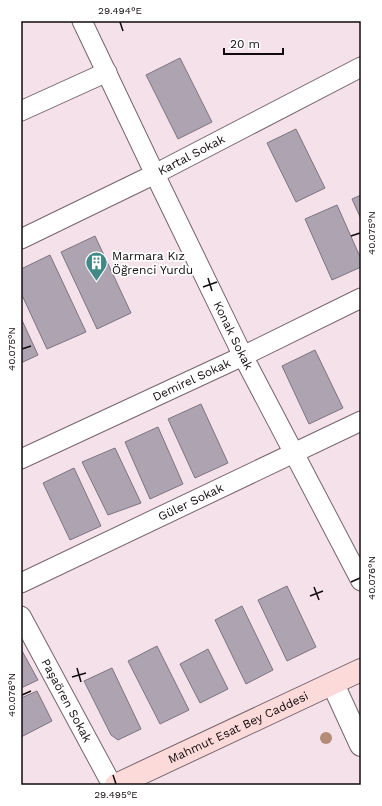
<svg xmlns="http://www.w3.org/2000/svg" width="382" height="806" font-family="'Work Sans',sans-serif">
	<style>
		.building { fill: #aea3b1; stroke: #7e7481 }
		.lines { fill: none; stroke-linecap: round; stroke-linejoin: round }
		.minor-casing { stroke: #75656c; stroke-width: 21 }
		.tertiary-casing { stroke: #75656c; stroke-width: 24 }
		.secondary-casing { stroke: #75656c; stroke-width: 24 }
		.minor { stroke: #fff; stroke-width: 19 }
		.tertiary { stroke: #fff; stroke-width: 22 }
		.secondary { stroke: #fcdada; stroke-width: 22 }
		.tree { fill: #b38b77 }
		.ticks { fill: none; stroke: #110b0d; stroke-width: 1.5 }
		.labels { text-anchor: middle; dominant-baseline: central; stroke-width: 3.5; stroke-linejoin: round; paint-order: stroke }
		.street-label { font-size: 12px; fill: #110b0d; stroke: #fff }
		.poi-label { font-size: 12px; fill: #110b0d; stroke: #fff; text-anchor: start }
		.neatline { fill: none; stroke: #110b0d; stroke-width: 1.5 }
		.ticks-label { font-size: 10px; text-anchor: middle; fill: #110b0d }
	</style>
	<rect width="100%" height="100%" fill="#f4e1e9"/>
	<path class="building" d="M180 58 212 122 178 139 146 75Z
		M296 129 325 188 296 202 267 143Z
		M361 195V219L352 199Z
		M337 205 361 259V267L332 280 305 219Z
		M95 236 131 313 97 329 61 252Z
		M50 255 86 332 47 349 21 293V269Z
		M21 318 38 355 21 363Z
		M315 350 343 408 309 424 282 366Z
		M201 404 228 463 195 478 168 419Z
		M158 427 183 484 150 499 125 442Z
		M115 448 141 503 108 515 82 462Z
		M74 468 101 526 70 540 43 483Z
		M287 586 316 647 287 661 258 600Z
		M242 606 273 670 246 684 215 620Z
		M157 646 189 710 160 724 128 661Z
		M21 649 38 680 21 688Z
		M208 649 228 689 200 703 180 664Z
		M112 668 141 729 118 740 111 735 84 681Z
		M37 691 52 721 21 737V698Z"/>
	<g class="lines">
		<defs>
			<g id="minor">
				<path id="s1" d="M82 21 162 189 243 356 361 581"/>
				<path d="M21 111 107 72"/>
				<path id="s2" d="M21 239 155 174 361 67"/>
				<path id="s3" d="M21 459 243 356 361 298"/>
				<path id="s4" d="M21 583 361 421"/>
				<path id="s5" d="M21 616 112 785"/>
			</g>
			<path id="tertiary" d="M333 684 361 745"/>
			<g id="secondary">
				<path id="s6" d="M116 785 361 670"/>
			</g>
		</defs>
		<use href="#minor" class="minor-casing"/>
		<use href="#tertiary" class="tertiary-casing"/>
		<use href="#secondary" class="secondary-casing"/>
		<use href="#minor" class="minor"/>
		<use href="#tertiary" class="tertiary"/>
		<use href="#secondary" class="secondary"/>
	</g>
	<circle class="tree" cx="326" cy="738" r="6"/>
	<path class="ticks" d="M120 22 123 31M351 236 360 233M208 278 212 291M203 287 217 282M22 349 31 346M351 582 360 578M314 587 319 600M310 596 323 591M77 668 81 682M72 677 86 673M22 695 31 691M113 775 116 784"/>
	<defs>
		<symbol id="building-pin" viewBox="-11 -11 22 30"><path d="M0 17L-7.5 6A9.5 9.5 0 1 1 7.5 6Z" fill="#418987" stroke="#fff"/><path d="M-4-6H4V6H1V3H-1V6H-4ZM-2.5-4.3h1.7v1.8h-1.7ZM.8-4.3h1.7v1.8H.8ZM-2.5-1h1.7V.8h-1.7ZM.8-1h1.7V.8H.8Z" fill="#fff"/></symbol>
	</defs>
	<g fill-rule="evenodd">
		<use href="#building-pin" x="84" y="250" width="25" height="34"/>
	</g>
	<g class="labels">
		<g class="street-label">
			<text stroke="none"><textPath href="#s2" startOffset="190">Kartal Sokak</textPath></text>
			<text stroke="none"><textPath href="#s1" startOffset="349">Konak Sokak</textPath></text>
			<text stroke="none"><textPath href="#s3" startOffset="188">Demirel Sokak</textPath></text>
			<text stroke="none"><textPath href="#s4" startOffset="188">Güler Sokak</textPath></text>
			<text stroke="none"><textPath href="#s5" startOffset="96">Paşaören Sokak</textPath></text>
			<text stroke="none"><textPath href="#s6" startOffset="135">Mahmut Esat Bey Caddesi</textPath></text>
		</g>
		<g class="poi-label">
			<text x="112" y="256">Marmara Kız<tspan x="112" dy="14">Öğrenci Yurdu</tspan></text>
		</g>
	</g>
	<rect width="382" height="806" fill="none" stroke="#ffffff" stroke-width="44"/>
	<path d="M224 48v6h59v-6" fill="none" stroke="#110b0d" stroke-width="2"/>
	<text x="230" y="48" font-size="12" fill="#110b0d" stroke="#ffffff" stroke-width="3" paint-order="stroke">20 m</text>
	<rect x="22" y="22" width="338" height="762" class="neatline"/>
	<g class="ticks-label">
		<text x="120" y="14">29.494°E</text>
		<text transform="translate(371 233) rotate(-90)" y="4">40.075°N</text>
		<text transform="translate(11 349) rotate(-90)" y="4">40.075°N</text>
		<text transform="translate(371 578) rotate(-90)" y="4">40.076°N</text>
		<text transform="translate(11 695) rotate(-90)" y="4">40.076°N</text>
		<text x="116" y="798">29.495°E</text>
	</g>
</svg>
